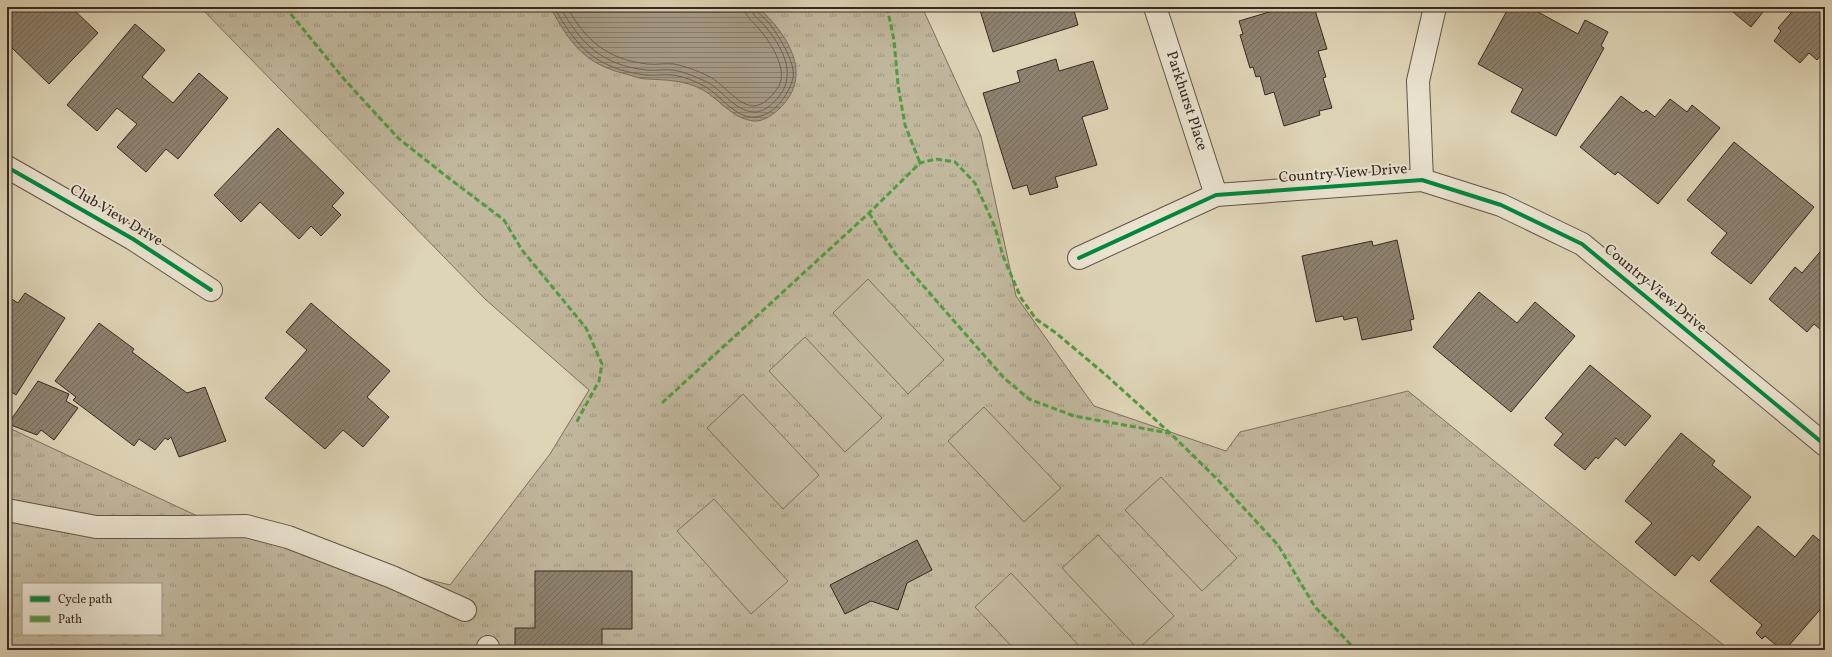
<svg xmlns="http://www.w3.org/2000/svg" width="1832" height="657" font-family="Vollkorn,serif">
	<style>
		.grass { fill: url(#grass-tufts); stroke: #7b7060; fill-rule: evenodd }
		.green { fill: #c1b79d; stroke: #7b7060 }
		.water { fill: url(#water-rules); stroke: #786d5d }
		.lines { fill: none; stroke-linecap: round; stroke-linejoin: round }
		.shore { stroke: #6d6254; stroke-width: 1 }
		.building { fill: url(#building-hatch); stroke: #352a23 }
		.minor-casing { stroke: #5f5448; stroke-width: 24 }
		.minor { stroke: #eae3d0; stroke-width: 22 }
		.quiet { stroke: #519c40; stroke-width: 3; stroke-dasharray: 6 3; stroke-linecap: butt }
		.cycleway-casing { stroke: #eae3d0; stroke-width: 6 }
		.cycleway { stroke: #00873e; stroke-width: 4 }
		.labels { text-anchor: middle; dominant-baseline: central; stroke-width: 4; stroke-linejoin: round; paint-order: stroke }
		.street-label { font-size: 15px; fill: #352a23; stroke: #eae3d0 }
	</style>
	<defs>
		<pattern id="grass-tufts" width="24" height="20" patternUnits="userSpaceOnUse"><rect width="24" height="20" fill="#c1b79d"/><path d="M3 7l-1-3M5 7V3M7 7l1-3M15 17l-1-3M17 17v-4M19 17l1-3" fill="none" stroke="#9e9580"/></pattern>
		<pattern id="water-rules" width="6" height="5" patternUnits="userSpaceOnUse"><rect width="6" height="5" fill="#a59a84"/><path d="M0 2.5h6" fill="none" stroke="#877e6c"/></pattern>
		<pattern id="building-hatch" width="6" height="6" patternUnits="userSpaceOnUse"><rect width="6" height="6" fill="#8d826f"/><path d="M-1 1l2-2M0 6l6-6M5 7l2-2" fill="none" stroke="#746b5b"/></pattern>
	</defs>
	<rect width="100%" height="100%" fill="#ded4b6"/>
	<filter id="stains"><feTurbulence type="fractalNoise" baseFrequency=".005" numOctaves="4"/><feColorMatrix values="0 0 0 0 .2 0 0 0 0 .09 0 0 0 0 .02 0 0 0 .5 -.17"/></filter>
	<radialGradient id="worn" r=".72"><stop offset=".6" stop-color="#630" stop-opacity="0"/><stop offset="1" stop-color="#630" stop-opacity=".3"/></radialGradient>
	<path class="grass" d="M200 7H922L981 136 1016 296 1094 406 1226 451 1240 432 1408 391 1637 577 1730 650H7V427L223 528 450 585 550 454 589 390 485 299ZM23 584H161V634H23Z"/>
	<path class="green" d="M868 279 944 360 908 394 833 313Z
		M805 337 882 418 845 452 769 371Z
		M743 394 819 475 783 509 707 428Z
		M984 407 1061 488 1024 522 948 441Z
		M1161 477 1237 558 1202 591 1125 510Z
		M714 499 788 581 751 614 677 531Z
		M1098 535 1174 616 1138 649 1062 568Z
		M1011 573 1083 650H1015L975 607Z"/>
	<path class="water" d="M550 7H758C786 33 815 74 780 108 774 114 763 122 754 121 733 119 720 100 703 90 685 80 666 80 647 79 640 79 633 76 626 74 584 64 570 43 550 7Z"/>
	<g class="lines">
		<path class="shore" d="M554 7C577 48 596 68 645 75 654 76 663 74 672 75 682 76 695 81 704 86 720 94 735 119 755 117 774 116 789 94 793 78 796 62 778 35 769 23 765 18 757 14 756 7
			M560 7C581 44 602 65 646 70 655 71 665 69 674 70 684 72 696 77 705 81 722 89 734 111 754 112 766 113 781 97 785 86 793 65 778 42 765 26 760 19 751 16 751 7
			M567 7C586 41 607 59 647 64 656 65 665 63 674 64 685 66 698 71 708 76 722 82 737 105 753 106 764 106 774 94 779 86 788 69 770 41 759 29 753 21 745 18 745 7"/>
	</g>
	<path class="building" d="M7 7H71L98 33 49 84 9 45 7 47Z
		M979 7H1073L1078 25 993 52Z
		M1286 7H1305V10L1314 7 1327 49 1318 51 1326 77 1323 78 1332 108 1319 111 1320 115 1284 126 1274 92 1265 95 1260 76 1256 77 1253 67 1250 68 1240 35 1243 34 1239 21Z
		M1509 7H1529L1578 34 1585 20 1608 32 1601 46 1604 48 1556 136 1511 112 1523 89 1478 64Z
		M1727 7H1767L1751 27Z
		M1796 7H1825V50L1817 60 1809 53 1800 63 1774 41 1781 31 1778 28Z
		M135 24 165 50 142 77 173 103 199 73 228 98 178 159 166 149 146 172 117 147 137 124 117 108 97 131 67 105Z
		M1056 59 1059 71 1093 61 1108 109 1082 117 1097 165 1055 177 1058 187 1030 195 1027 185 1013 189 983 93 1020 82 1017 71Z
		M1621 96 1643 113 1646 110 1655 117 1670 99 1687 112 1692 105 1720 128 1658 204 1618 172 1615 175 1580 147Z
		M278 128 344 193 332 206 341 215 321 236 311 226 299 239 260 202 241 222 214 195Z
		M1734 142 1814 207 1751 284 1711 253 1727 233 1687 200Z
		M1397 240 1414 319 1410 320 1412 330 1362 340 1357 317 1344 320 1343 316 1316 322 1302 256 1372 241 1373 246Z
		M1825 246V333L1814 324 1807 332 1769 299 1795 267 1802 273Z
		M1479 292 1517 323 1535 302 1575 336 1511 412 1433 347Z
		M25 293 65 318 16 395 7 389V296L18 303Z
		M311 303 390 371 367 397 389 417 363 447 343 430 325 449 265 398 307 350 286 332Z
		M99 323 134 349 132 352 187 393 205 387 226 441 179 457 171 437 168 440 165 438 155 450 139 439 134 446 73 400 76 397 55 381Z
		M1590 365 1651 416 1625 446 1616 438 1598 459 1596 457 1585 470 1554 445 1563 434 1545 418Z
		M38 381 69 394 66 401 78 408 54 440 41 430 37 435 8 424Z
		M1681 433 1715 461 1712 465 1751 497 1699 561 1692 555 1675 576 1635 542 1652 523 1625 501Z
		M1758 526 1795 557 1813 535 1825 545V604L1785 650H1782L1765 636 1762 639 1756 633 1762 625 1710 581Z
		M917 540 932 570 907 583 898 610 871 601 845 614 830 585Z
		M535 571H632V629H602V650H515V628H535Z"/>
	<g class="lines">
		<defs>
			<path id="minor" d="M1155 7 1216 195
				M7 167 133 239 211 290
				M1422 180 1418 81 1435 7
				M1079 258 1216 195 1422 180 1501 205 1582 244 1825 445
				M7 510 96 527H185L246 526 288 537 392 577 465 610
				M488 650V647"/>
		</defs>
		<use href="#minor" class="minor-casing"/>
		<use href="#minor" class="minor"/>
		<path class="quiet" d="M285 7 344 79 398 138 446 176 504 220 522 250 586 328 602 364 599 381 576 423
			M887 7 894 40 898 85 905 125 920 163
			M869 213 895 253 919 281 1004 378 1029 399 1074 416 1169 433
			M662 403 869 213 920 163 936 159 955 162 975 183 995 227 1003 256 1021 298 1036 319 1056 333 1107 376 1170 433 1217 479 1278 545 1315 607 1356 650"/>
		<defs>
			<path id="cycleway" d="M7 167 133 239 211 290
				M1079 258 1216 195 1422 180 1501 205 1582 244 1825 445"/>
		</defs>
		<use href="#cycleway" class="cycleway-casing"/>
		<use href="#cycleway" class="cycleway"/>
	</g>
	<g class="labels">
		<g class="street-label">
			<text transform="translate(1186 101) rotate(72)">Parkhurst Place</text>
			<text transform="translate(1343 174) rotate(-4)">Country View Drive</text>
			<text transform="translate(116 216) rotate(31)">Club View Drive</text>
			<text transform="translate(1655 289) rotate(40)">Country View Drive</text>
		</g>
	</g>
	<rect width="1832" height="657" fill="none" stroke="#ded4b6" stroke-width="24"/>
	<rect x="8" y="8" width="1816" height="641" fill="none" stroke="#352a23" stroke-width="2"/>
	<rect x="12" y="12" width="1808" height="633" fill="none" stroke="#352a23"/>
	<rect x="22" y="583" width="140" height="52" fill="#eae3d0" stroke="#a2998b"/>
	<rect x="30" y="596" width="20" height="6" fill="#00873e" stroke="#a2998b"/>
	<text x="58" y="603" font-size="12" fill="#352a23">Cycle path</text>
	<rect x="30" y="616" width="20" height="6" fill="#519c40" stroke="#a2998b"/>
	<text x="58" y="623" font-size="12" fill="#352a23">Path</text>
	<rect width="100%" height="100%" filter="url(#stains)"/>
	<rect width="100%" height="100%" fill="url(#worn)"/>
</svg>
